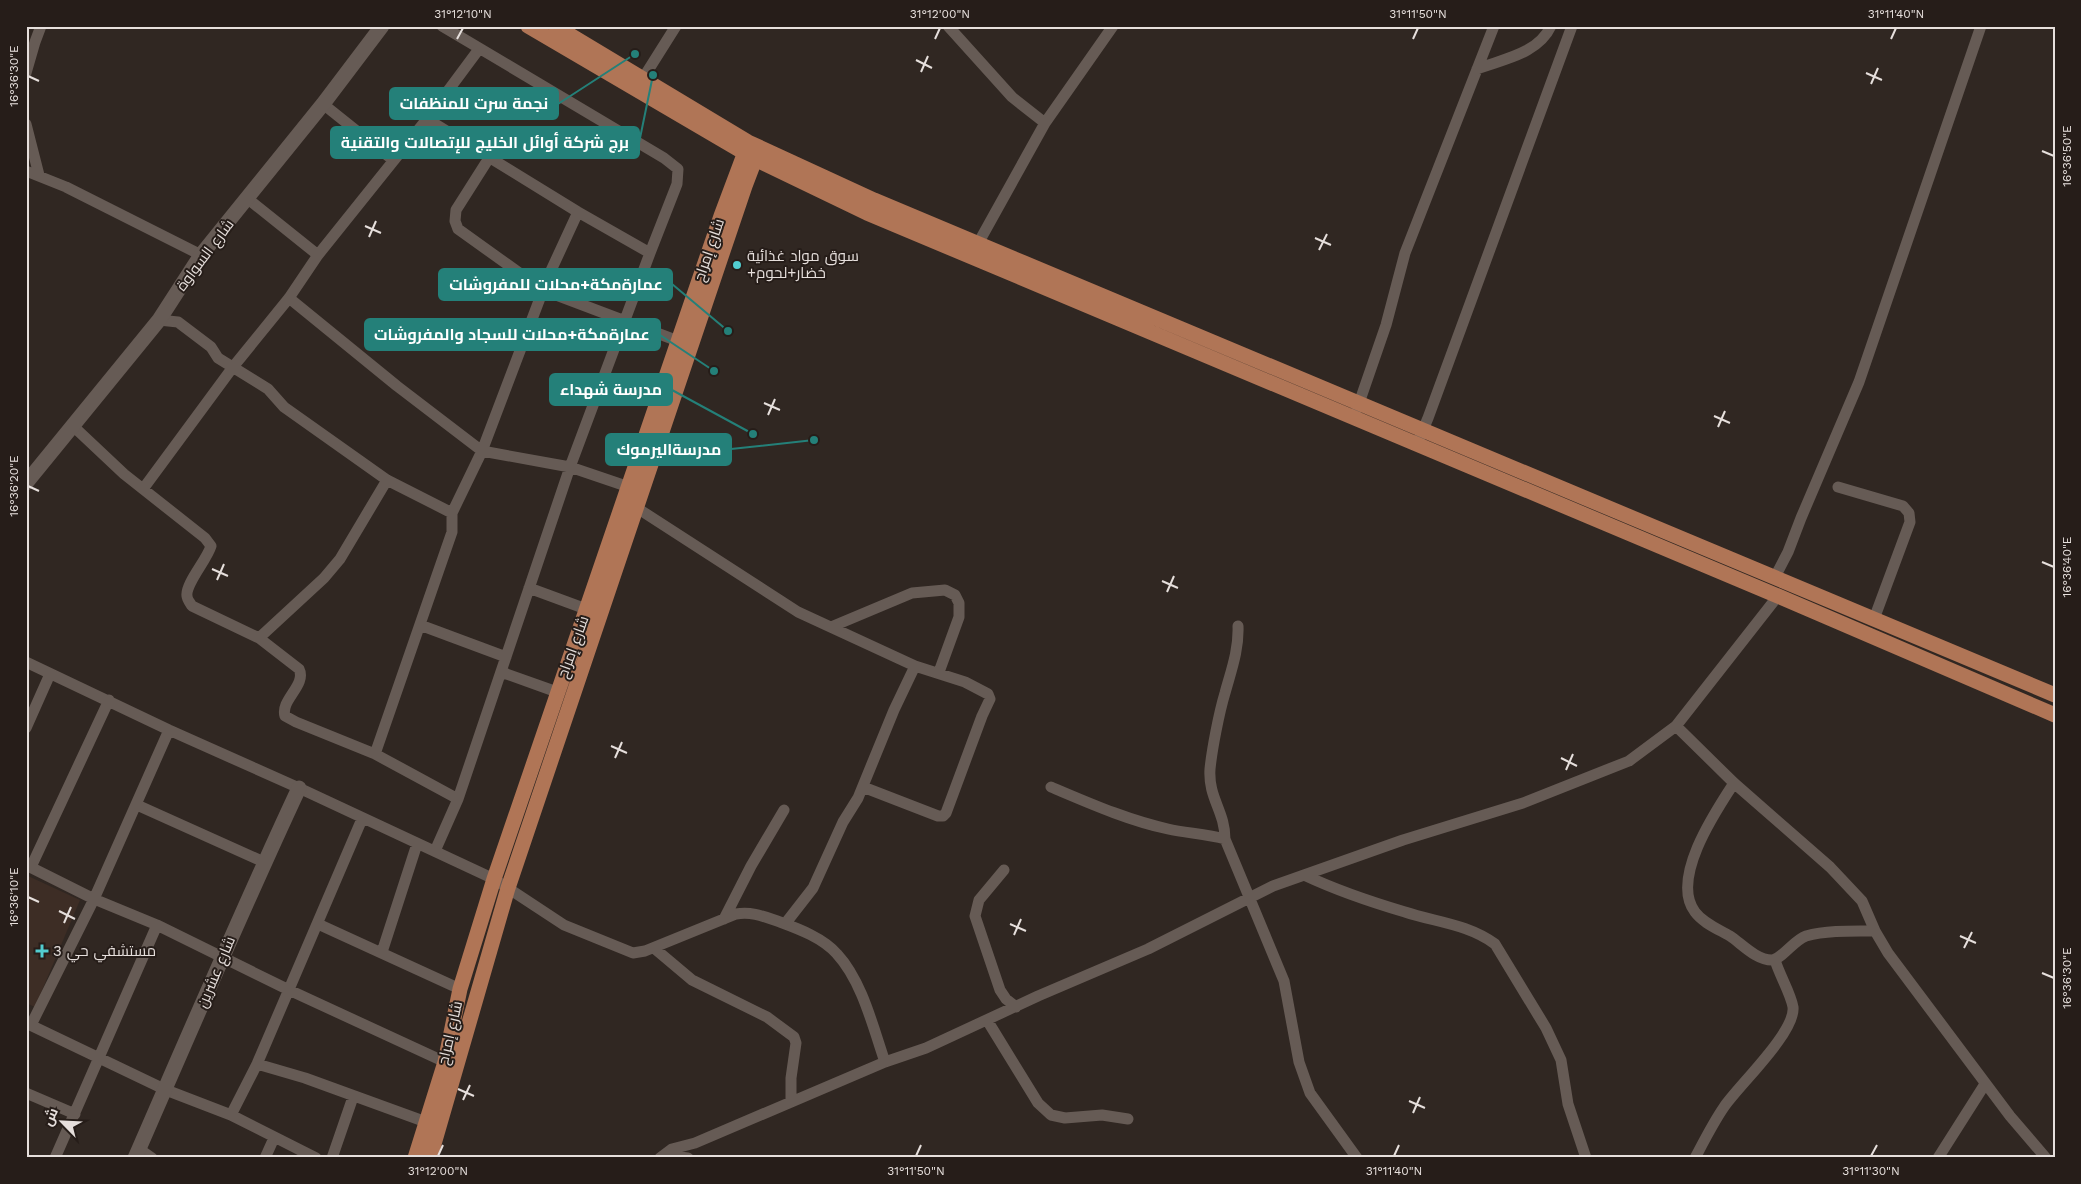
<svg xmlns="http://www.w3.org/2000/svg" width="2081" height="1184" font-family="'Work Sans',Cairo,sans-serif">
	<style>
		.built { fill: #3d2d25 }
		.lines { fill: none; stroke-linecap: round; stroke-linejoin: round }
		.street { stroke: #665b55; stroke-width: 11 }
		.secondary { stroke: #665b55; stroke-width: 15 }
		.primary { stroke: #b07556; stroke-width: 15 }
		.ticks { fill: none; stroke: #e6dfdc; stroke-width: 2 }
		.poi-dot { fill: #52cdd0; stroke: #261d19; stroke-width: 2 }
		.labels { text-anchor: middle; dominant-baseline: central; stroke-width: 4; stroke-linejoin: round; paint-order: stroke }
		.street-label { font-size: 15px; fill: #e6dfdc; stroke: #261d19 }
		.poi-label { font-size: 15px; fill: #e6dfdc; stroke: #261d19; text-anchor: start }
		.leader { fill: none; stroke: #248079; stroke-width: 2 }
		.callout-dot { fill: #248079; stroke: #261d19; stroke-width: 2 }
		.callout { fill: #248079; stroke: #248079; stroke-width: 2 }
		.callout-label { font-size: 16px; text-anchor: middle; font-weight: bold; fill: #fff }
		.neatline { fill: none; stroke: #e6dfdc; stroke-width: 2 }
		.ticks-label { font-size: 12px; text-anchor: middle; fill: #e6dfdc }
	</style>
	<rect width="100%" height="100%" fill="#302722"/>
	<path class="built" d="M26 875 80 900 35 1007 26 1003Z"/>
	<g class="lines">
		<path class="street" d="M948 26 1012 97 1045 123
			M1477 69C1503 59 1538 54 1551 26
			M26 73 35 42 41 26
			M642 80 676 26
			M323 104 393 160
			M427 119 578 212 650 253
			M26 124 39 175
			M489 158 456 210 455 221 458 229 543 290 678 341
			M26 171 66 187 201 255
			M248 199 318 255
			M975 249 1045 123 1113 26
			M289 298 397 386 482 451 570 467 629 487
			M159 320 178 322 211 347 218 358 268 389 284 407 387 480 452 513
			M1357 409 1386 325 1405 253 1494 26
			M73 426 124 474 205 538 211 546C207 560 185 584 187 596 187 599 190 603 192 606L259 638 299 669C307 685 280 700 285 716L296 722 375 754
			M1420 437 1428 418 1572 26
			M1838 487 1903 506 1909 513 1910 522 1874 619
			M143 489 233 367 289 298 318 255 427 119 479 49
			M637 508 798 612 915 666 965 682 988 694 990 699 982 716 946 813 943 816H938L863 787
			M1775 577 1788 552 1801 518 1859 382 1981 26
			M529 588 586 609
			M420 625 506 657
			M831 627 912 593 945 590 955 595 959 603V617L939 672
			M259 638 324 578 340 559 387 480
			M26 662 169 730 299 788 494 879 564 925 633 953 645 951 736 914C752 911 765 917 780 922 799 929 823 938 837 954 862 981 873 1027 885 1062
			M501 672 557 692
			M1676 726 1734 783 1830 867 1862 901 1875 931 1888 953 2010 1116 2046 1158
			M26 728 50 674
			M1734 783C1715 812 1670 879 1695 912 1703 923 1718 929 1730 936 1742 944 1756 960 1772 960 1782 959 1794 940 1806 936 1827 930 1853 931 1875 931
			M1051 787C1089 803 1127 820 1168 829 1186 833 1206 834 1225 839L1284 981 1299 1062 1310 1093 1357 1158
			M458 799 375 754 452 532V513L482 451 548 277 578 212
			M137 805 264 862
			M1225 839C1225 811 1208 798 1210 769 1212 749 1219 713 1225 693 1231 671 1239 650 1238 626
			M435 851 458 799 570 467 650 253 677 184 678 169 664 158 442 26
			M26 865 94 899 157 925 289 990 445 1062
			M31 867 109 700
			M1004 870 979 900 975 916 1000 990 1006 999 1016 1007
			M1304 875C1336 890 1371 902 1405 912 1435 922 1468 924 1495 944L1546 1028 1561 1060 1568 1104 1586 1158
			M724 919 751 866 784 810
			M318 924 460 989
			M785 924 813 888 843 822 858 798 894 710 915 666
			M654 948 692 980 767 1017 794 1037 796 1043 791 1078V1101
			M382 952 417 844
			M987 1020 1038 1103 1051 1115 1065 1118 1102 1115 1128 1119
			M26 1023 166 1090 231 1115 316 1158
			M31 1025 94 899 169 730
			M257 1064 305 1078 426 1122
			M26 1093 75 1114
			M231 1115 257 1064 362 819
			M139 1149 152 1158
			M664 1155 688 1158
			M55 1158 157 925
			M265 1158 274 1138
			M332 1158 353 1097
			M660 1158 672 1149 695 1143 885 1062 926 1048 1038 996 1148 949 1273 886 1403 840 1523 803 1629 761 1676 726 1778 596
			M1695 1158C1704 1141 1713 1123 1724 1107 1738 1086 1796 1032 1793 1007 1791 994 1779 974 1775 960
			M1938 1158 1985 1084"/>
		<path class="secondary" d="M26 483 159 320 201 255 323 104 382 26
			M135 1158C189 1034 242 910 299 788"/>
		<path class="primary" d="M528 26 755 159 867 213 1778 596 2055 715
			M555 26 748 142 874 200 2055 695
			M415 1158 445 1062 460 989 494 879 721 216 748 144
			M430 1158 508 888 745 186 758 152"/>
	</g>
	<path class="ticks" d="M457 39 463 28M935 39 940 28M1413 39 1418 28M1891 39 1896 28M916 60 932 68M921 72 928 56M1866 73 1882 80M28 76 39 81M1871 84 1878 68M2042 151 2054 156M365 226 381 233M369 237 376 221M1315 238 1331 245M1319 250 1327 234M764 403 780 410M768 415 775 399M1714 416 1730 423M1718 427 1725 411M28 486 39 491M2042 562 2054 567M212 569 228 576M217 580 224 564M1162 581 1178 588M1167 592 1174 576M611 746 627 753M615 758 622 742M1561 758 1577 766M1566 770 1573 754M28 897 39 902M59 911 75 919M64 923 71 907M1010 924 1026 931M1014 935 1021 919M1960 936 1976 943M1964 948 1972 932M2042 973 2054 978M458 1089 474 1096M463 1100 470 1085M1409 1101 1425 1108M1413 1113 1420 1097M438 1156 443 1145M916 1156 921 1145M1394 1156 1399 1145M1871 1156 1877 1145"/>
	<g class="poi-dot">
		<circle cx="737" cy="265" r="5"/>
		<path d="M39.5 943.5h5v5h5v5h-5v5h-5v-5h-5v-5h5z"/>
	</g>
	<g class="labels">
		<g class="street-label">
			<text transform="translate(709 250) rotate(-71)">شارع إمراح</text>
			<text transform="translate(205 255) rotate(-53)">شارع السواوة</text>
			<text transform="translate(573 647) rotate(-70)">شارع إمراح</text>
			<text transform="translate(216 972) rotate(-67)">شارع عشرين</text>
			<text transform="translate(450 1033) rotate(-77)">شارع إمراح</text>
		</g>
		<g class="poi-label">
			<text x="747" y="256">سوق مواد غذائية<tspan x="747" dy="17">+خضار+لحوم</tspan></text>
			<text x="53" y="951">مستشفي حي 3</text>
		</g>
	</g>
	<path class="leader" d="M635 54L558 104M653 75L639 143M728 331L672 284M714 371L660 335M753 434L672 390M814 440L731 449"/>
	<g class="callout-dot">
		<circle cx="635" cy="54" r="5"/>
		<circle cx="653" cy="75" r="5"/>
		<circle cx="728" cy="331" r="5"/>
		<circle cx="714" cy="371" r="5"/>
		<circle cx="753" cy="434" r="5"/>
		<circle cx="814" cy="440" r="5"/>
	</g>
	<g class="callout">
		<rect x="390" y="88" width="168" height="31" rx="5"/>
		<rect x="331" y="127" width="308" height="31" rx="5"/>
		<rect x="439" y="269" width="233" height="31" rx="5"/>
		<rect x="365" y="319" width="295" height="31" rx="5"/>
		<rect x="550" y="374" width="122" height="31" rx="5"/>
		<rect x="606" y="434" width="125" height="31" rx="5"/>
	</g>
	<g class="callout-label">
		<text x="474" y="109">نجمة سرت للمنظفات</text>
		<text x="485" y="148">برج شركة أوائل الخليج للإتصالات والتقنية</text>
		<text x="556" y="290">عمارةمكة+محلات للمفروشات</text>
		<text x="512" y="340">عمارةمكة+محلات للسجاد والمفروشات</text>
		<text x="611" y="395">مدرسة شهداء</text>
		<text x="669" y="455">مدرسةاليرموك</text>
	</g>
	<rect width="2081" height="1184" fill="none" stroke="#261d19" stroke-width="55"/>
	<g transform="translate(62 1122) rotate(294)" stroke="#261d19" stroke-width="4" paint-order="stroke">
	<path d="M0-4L9 19L0 12L-9 19Z" fill="#e6dfdc"/>
	<text y="-8" font-size="14" font-weight="bold" text-anchor="middle" fill="#e6dfdc">ش</text>
	</g>
	<rect x="28" y="28" width="2026" height="1128" class="neatline"/>
	<g class="ticks-label">
		<text x="463" y="18">31°12'10"N</text>
		<text x="940" y="18">31°12'00"N</text>
		<text x="1418" y="18">31°11'50"N</text>
		<text x="1896" y="18">31°11'40"N</text>
		<text transform="translate(14 76) rotate(-90)" y="4">16°36'30"E</text>
		<text transform="translate(2067 156) rotate(-90)" y="4">16°36'50"E</text>
		<text transform="translate(14 486) rotate(-90)" y="4">16°36'20"E</text>
		<text transform="translate(2067 567) rotate(-90)" y="4">16°36'40"E</text>
		<text transform="translate(14 897) rotate(-90)" y="4">16°36'10"E</text>
		<text transform="translate(2067 978) rotate(-90)" y="4">16°36'30"E</text>
		<text x="438" y="1175">31°12'00"N</text>
		<text x="916" y="1175">31°11'50"N</text>
		<text x="1394" y="1175">31°11'40"N</text>
		<text x="1871" y="1175">31°11'30"N</text>
	</g>
</svg>
